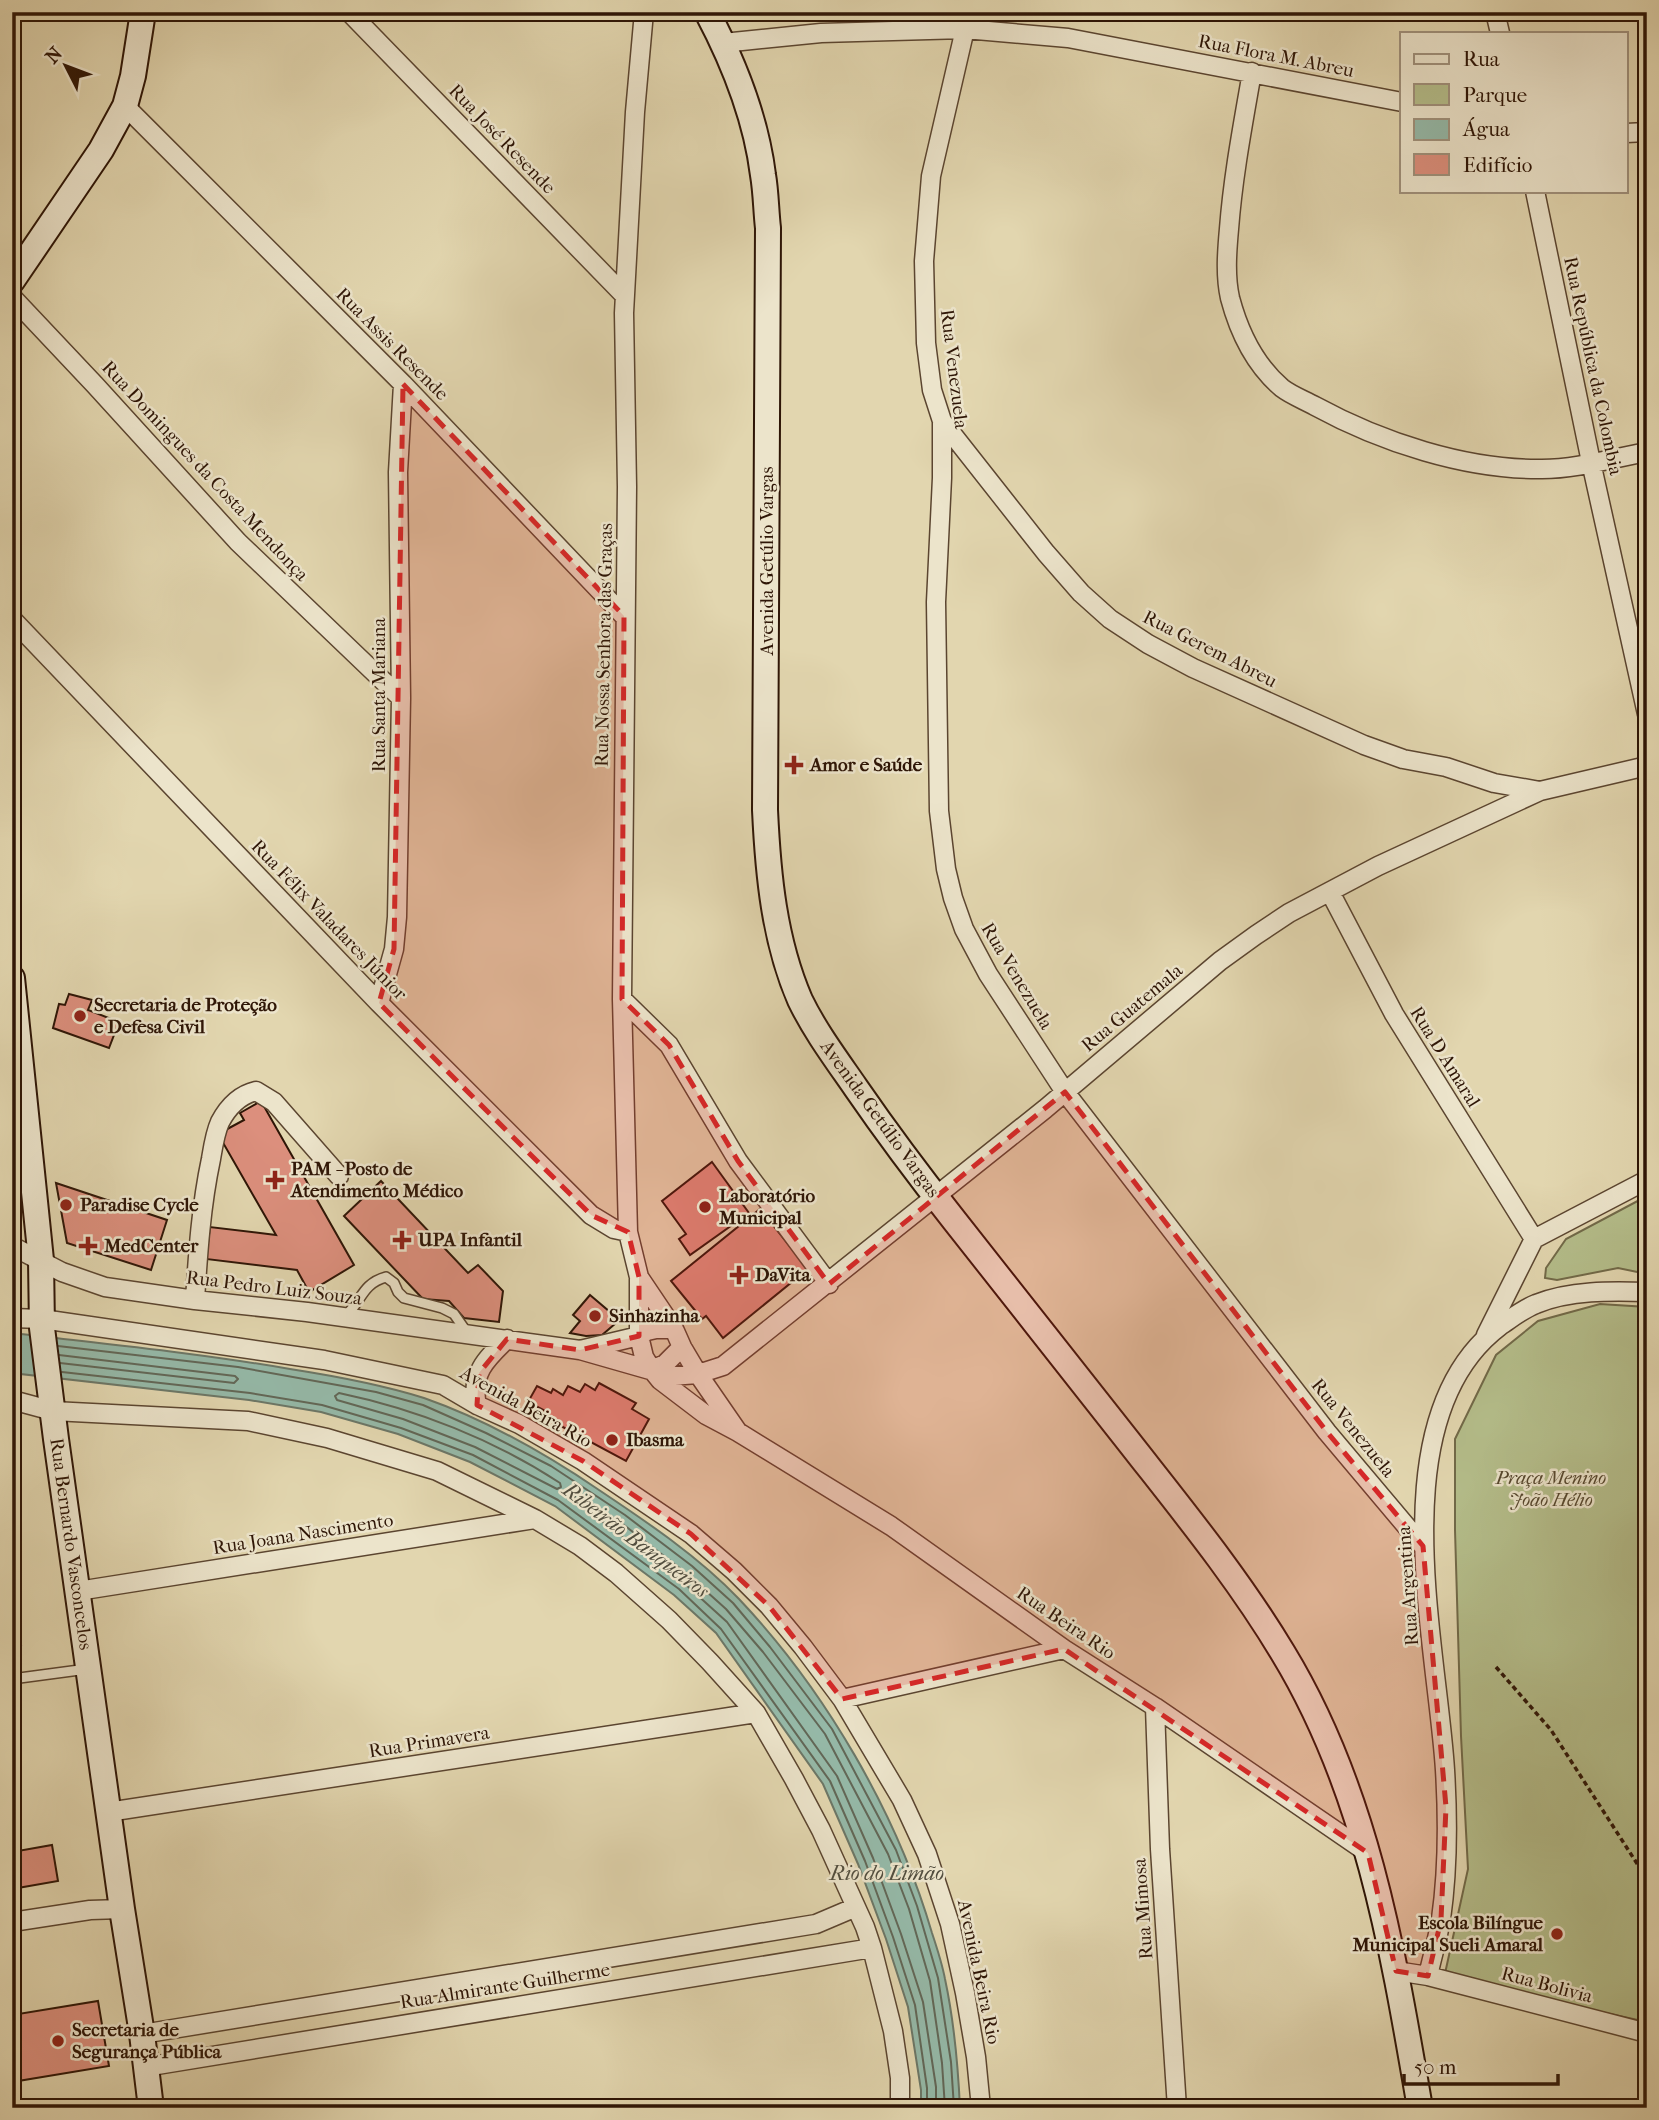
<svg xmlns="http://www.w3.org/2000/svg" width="1659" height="2120" font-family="'IM FELL French Canon',serif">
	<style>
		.green { fill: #b4bd8a; stroke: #716948; stroke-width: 2 }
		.water { fill: #95b9a8; stroke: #6c7767; stroke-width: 2 }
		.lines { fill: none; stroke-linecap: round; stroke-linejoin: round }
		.shore { stroke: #626757; stroke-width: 2 }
		.building { fill: #dc8f7d; stroke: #2e1506; stroke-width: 2 }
		.lane-casing { stroke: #5b4530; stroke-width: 12 }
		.street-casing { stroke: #5b4530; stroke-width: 21 }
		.secondary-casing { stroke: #2e1506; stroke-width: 28 }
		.path { stroke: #2e1506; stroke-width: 3.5; stroke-dasharray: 5 3.5; stroke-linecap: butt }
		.lane { stroke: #ece4cb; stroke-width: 9 }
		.street { stroke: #ece4cb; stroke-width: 18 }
		.secondary { stroke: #ece4cb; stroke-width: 24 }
		.marked { fill: #d62828; fill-opacity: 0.2; stroke: #d62828; stroke-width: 5; stroke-dasharray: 14 9; stroke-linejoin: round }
		.poi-dot { fill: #8f2418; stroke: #ece4cb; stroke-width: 2.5 }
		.labels { text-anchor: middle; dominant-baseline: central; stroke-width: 5; stroke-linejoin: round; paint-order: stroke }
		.street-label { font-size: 19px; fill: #2e1506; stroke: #ece4cb }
		.poi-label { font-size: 19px; font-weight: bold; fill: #2e1506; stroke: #ece4cb; text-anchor: start }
		.park-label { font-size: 19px; font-style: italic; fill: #56472e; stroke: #ece4cb }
		.water-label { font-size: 21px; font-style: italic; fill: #524e3f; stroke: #ece4cb }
	</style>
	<rect width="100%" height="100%" fill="#e2d6af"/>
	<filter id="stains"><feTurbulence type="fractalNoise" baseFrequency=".00286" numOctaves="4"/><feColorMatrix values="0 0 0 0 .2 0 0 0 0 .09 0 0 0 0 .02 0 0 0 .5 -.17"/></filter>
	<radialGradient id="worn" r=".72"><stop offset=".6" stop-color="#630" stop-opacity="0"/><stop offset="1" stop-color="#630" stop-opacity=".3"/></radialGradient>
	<path class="green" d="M1647 1196V1274L1618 1268 1557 1280 1545 1278 1546 1268 1566 1239Z
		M1600 1304 1647 1307V2022L1444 1978 1468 1869 1461 1736 1455 1530V1439L1496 1355 1538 1321Z"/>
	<path class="water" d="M12 1333C105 1344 198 1353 290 1369 335 1376 380 1384 424 1398 484 1419 546 1454 599 1490 647 1522 699 1557 739 1599 825 1690 897 1813 932 1933 937 1948 942 1963 945 1979 954 2021 958 2065 960 2108H921V2090L908 2007 886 1939 858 1864 823 1784 716 1633 674 1595 555 1506 470 1462 398 1434 321 1412 249 1400 12 1373Z"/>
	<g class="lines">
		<path class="shore" d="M58 1346 238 1367 376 1392 423 1405 486 1433 551 1466 625 1515 692 1566 733 1603 770 1647 832 1729 896 1850 917 1906 938 1978 951 2062 954 2108
			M59 1355 235 1376 238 1379 234 1383 60 1363
			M62 1372 250 1393 322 1405 401 1428 473 1455 558 1500 679 1589 721 1629 830 1781 865 1861 893 1937 915 2005 927 2088V2108
			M339 1393C416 1409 495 1440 560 1483L561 1487 557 1489 475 1447 403 1419 337 1400 335 1396Z
			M936 2108V2087L923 2002 901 1934 873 1858 837 1776 727 1622 684 1583 575 1501V1495H579L620 1522 686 1573 726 1609 763 1652 825 1734 888 1854 909 1909 930 1981 942 2063 945 2108"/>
	</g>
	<path class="building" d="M69 994 92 1000 88 1010 119 1022 109 1048 53 1028 59 1004 65 1005Z
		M261 1101 354 1265 309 1292 297 1270 206 1259 210 1227 276 1235 218 1134 244 1120 240 1113Z
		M712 1162 749 1213 690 1255 679 1239 686 1234 662 1201Z
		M381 1181 468 1273 478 1265 503 1291 499 1322 464 1318 449 1301 423 1299 344 1216Z
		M56 1183 167 1220 151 1270 67 1243Z
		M760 1209 808 1269 723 1338 706 1316 702 1319 671 1281Z
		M590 1295 617 1318 616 1323 602 1335 586 1336 570 1333 580 1321 573 1315Z
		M599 1383 636 1403 632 1409 649 1419 626 1461 546 1418 549 1413 528 1402 537 1386 551 1393 553 1389 563 1395 568 1386 580 1392 585 1384 595 1390Z
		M12 1578 21 1645 12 1647Z
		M52 1845 58 1881 12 1889V1852Z
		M98 2001 109 2066 12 2082V2015Z"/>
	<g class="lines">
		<defs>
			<path id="lane" d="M345 1316C362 1302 361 1284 386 1277L394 1283 398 1292 404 1298 442 1308 454 1314 468 1334
				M12 1679 87 1669"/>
			<path id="street" d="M349 12 624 295
				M644 12 635 112 624 313 627 487 622 999 628 1232 639 1277V1336L644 1357 652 1370 660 1380 706 1415 738 1432 891 1526 1064 1649 1155 1707 1368 1853
				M974 12 965 29 931 176 924 261 926 343 932 390 942 421V478L936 602 939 811 946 869 953 898 964 929 988 974 1065 1092 1327 1432 1423 1546
				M1495 12 1500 33
				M723 43 821 33 965 29 1068 38 1402 102
				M1252 72C1243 124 1233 176 1229 229 1227 251 1225 276 1230 298 1239 332 1255 365 1282 388 1291 395 1304 400 1315 406 1381 442 1466 470 1542 469 1577 469 1613 458 1647 452
				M125 106 403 384 624 616
				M1626 133 1647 132
				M1535 191 1591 462 1647 714
				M12 297 95 385 238 542 401 698
				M942 421 1046 553 1081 593 1110 619 1148 644 1193 668 1364 745 1403 759 1446 767 1494 783 1540 791
				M12 619 379 1003 591 1215 614 1229 628 1232
				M1330 892 1394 1014 1534 1239
				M622 999 669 1045 738 1161 829 1284
				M379 1003 394 949 397 917 401 698 398 472 403 384
				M12 1246 62 1272 105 1287 195 1300 307 1312 580 1350 671 1376 698 1374 723 1366 1045 1109 1220 961 1256 935 1289 913 1378 866 1540 791 1647 766
				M639 1277 674 1329 682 1347 698 1374 738 1432
				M195 1300C198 1253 201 1206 211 1159 213 1147 215 1133 220 1122 228 1107 239 1095 256 1091L274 1102 339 1176
				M12 1318 42 1319 324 1360 443 1385 477 1405 519 1424 583 1461 691 1534 734 1571 769 1606 803 1647 842 1699 902 1800 927 1854 950 1924 965 1993 976 2057 981 2108
				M1486 1335 1534 1239 1647 1180
				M580 1350 639 1336 647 1331 656 1329H674
				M652 1370 665 1364 682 1347
				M12 1400 53 1411 248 1421 327 1438 437 1471 535 1519 580 1546 616 1573 669 1620 710 1662 756 1713 794 1779 821 1830 865 1927 872 1948 893 2031 900 2078V2108
				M477 1405C470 1374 486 1359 507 1339
				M78 1591 535 1519
				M842 1699 1064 1649
				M1155 1707 1160 1849 1177 2108
				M108 1812 756 1713
				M12 1922 90 1910 122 1909
				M1396 1971 1428 1976 1647 2033
				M1428 1976C1432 1957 1438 1938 1441 1919 1448 1870 1448 1819 1445 1770 1437 1642 1379 1417 1500 1326 1512 1318 1523 1309 1536 1304 1570 1290 1611 1291 1647 1292
				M142 2034 816 1924 856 1907
				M145 2067 872 1948"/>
			<path id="secondary" d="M707 12C734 63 756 118 763 175 766 192 766 211 768 228L765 810C768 874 774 940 800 1000 815 1031 836 1059 856 1088 887 1133 920 1177 954 1220 1012 1294 1071 1368 1129 1442 1183 1511 1238 1578 1283 1653 1367 1791 1393 1951 1420 2108
				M12 281 101 150 125 106 133 76 143 12
				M12 978 41 1260 42 1328 56 1439 122 1909 142 2034 151 2108"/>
		</defs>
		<use href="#lane" class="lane-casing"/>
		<use href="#street" class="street-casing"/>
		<use href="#secondary" class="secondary-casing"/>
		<path class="path" d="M1496 1667 1551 1730 1647 1879"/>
		<use href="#lane" class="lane"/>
		<use href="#street" class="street"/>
		<use href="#secondary" class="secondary"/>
	</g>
	<path class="marked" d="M403 384 624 616 622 999 669 1045 738 1161 829 1284 1065 1092 1327 1432 1423 1546 1446 1807 1441 1920 1428 1976 1396 1971 1368 1853 1064 1649 842 1699 769 1606 691 1534 583 1461 477 1405 479 1373 507 1339 580 1350 639 1336V1277L628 1232 591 1215 379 1003 394 949Z"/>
	<g class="poi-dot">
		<path d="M790.5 754.5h7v7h7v7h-7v7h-7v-7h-7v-7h7z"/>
		<circle cx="80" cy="1016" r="7"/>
		<path d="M271.5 1169.5h7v7h7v7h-7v7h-7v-7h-7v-7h7z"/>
		<circle cx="66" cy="1205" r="7"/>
		<circle cx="705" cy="1207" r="7"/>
		<path d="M398.5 1229.5h7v7h7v7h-7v7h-7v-7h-7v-7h7z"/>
		<path d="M84.5 1235.5h7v7h7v7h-7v7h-7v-7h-7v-7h7z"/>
		<path d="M735.5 1264.5h7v7h7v7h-7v7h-7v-7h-7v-7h7z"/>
		<circle cx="595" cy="1316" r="7"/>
		<circle cx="612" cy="1440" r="7"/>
		<circle cx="1557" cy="1934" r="7"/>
		<circle cx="58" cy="2041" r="7"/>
	</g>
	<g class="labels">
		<g class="street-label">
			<text transform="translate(1276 56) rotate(11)">Rua Flora M. Abreu</text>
			<text transform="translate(502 139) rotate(46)">Rua José Resende</text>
			<text transform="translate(392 344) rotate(45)">Rua Assis Resende</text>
			<text transform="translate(1593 366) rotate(78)">Rua República da Colombia</text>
			<text transform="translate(954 369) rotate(83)">Rua Venezuela</text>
			<text transform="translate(205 471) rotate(47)">Rua Domingues da Costa Mendonça</text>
			<text transform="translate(767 561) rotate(-90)">Avenida Getúlio Vargas</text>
			<text transform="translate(604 645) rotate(-89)">Rua Nossa Senhora das Graças</text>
			<text transform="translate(1210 649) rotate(27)">Rua Gerem Abreu</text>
			<text transform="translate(379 695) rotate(-90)">Rua Santa Mariana</text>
			<text transform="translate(329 920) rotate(46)">Rua Félix Valadares Júnior</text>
			<text transform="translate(1017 976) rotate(59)">Rua Venezuela</text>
			<text transform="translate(1132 1008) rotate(-40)">Rua Guatemala</text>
			<text transform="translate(1445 1057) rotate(58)">Rua D Amaral</text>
			<text transform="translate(880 1119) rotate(54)">Avenida Getúlio Vargas</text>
			<text transform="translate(274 1288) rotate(7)">Rua Pedro Luiz Souza</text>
			<text transform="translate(526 1407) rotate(29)">Avenida Beira Rio</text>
			<text transform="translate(1353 1428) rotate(51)">Rua Venezuela</text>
			<text transform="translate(303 1534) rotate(-9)">Rua Joana Nascimento</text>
			<text transform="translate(71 1544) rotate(82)">Rua Bernardo Vasconcelos</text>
			<text transform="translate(1408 1586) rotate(-94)">Rua Argentina</text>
			<text transform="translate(1066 1623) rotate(34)">Rua Beira Rio</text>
			<text transform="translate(429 1742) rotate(-9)">Rua Primavera</text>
			<text transform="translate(1143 1909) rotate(-94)">Rua Mimosa</text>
			<text transform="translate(979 1972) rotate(78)">Avenida Beira Rio</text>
			<text transform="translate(1547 1985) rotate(15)">Rua Bolivia</text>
			<text transform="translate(505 1986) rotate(-9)">Rua Almirante Guilherme</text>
		</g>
		<g class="poi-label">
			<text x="810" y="765">Amor e Saúde</text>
			<text x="94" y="1005">Secretaria de Proteção<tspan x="94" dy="22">e Defesa Civil</tspan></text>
			<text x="291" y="1169">PAM - Posto de<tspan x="291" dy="22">Atendimento Médico</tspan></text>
			<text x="719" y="1196">Laboratório<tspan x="719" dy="22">Municipal</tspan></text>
			<text x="80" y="1205">Paradise Cycle</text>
			<text x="418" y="1240">UPA Infantil</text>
			<text x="104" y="1246">MedCenter</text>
			<text x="755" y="1275">DaVita</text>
			<text x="609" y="1316">Sinhazinha</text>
			<text x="626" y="1440">Ibasma</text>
			<text x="1543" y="1923" text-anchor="end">Escola Bilíngue<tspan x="1543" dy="22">Municipal Sueli Amaral</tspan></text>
			<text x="72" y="2030">Secretaria de<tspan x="72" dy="22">Segurança Pública</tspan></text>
		</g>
		<g class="park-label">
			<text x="1551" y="1478">Praça Menino<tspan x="1551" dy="22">João Hélio</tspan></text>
		</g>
		<g class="water-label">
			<text transform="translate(636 1540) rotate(37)">Ribeirão Banqueiros</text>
			<text x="887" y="1873">Rio do Limão</text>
		</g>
	</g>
	<rect width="1659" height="2120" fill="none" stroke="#e2d6af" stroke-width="42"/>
	<rect x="14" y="14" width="1631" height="2092" fill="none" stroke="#2e1506" stroke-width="3.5"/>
	<rect x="21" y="21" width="1617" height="2078" fill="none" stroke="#2e1506" stroke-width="2"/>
	<rect x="1400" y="32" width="228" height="161" fill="#ece4cb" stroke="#a0917c" stroke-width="2"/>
	<rect x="1414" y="54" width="35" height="10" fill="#ece4cb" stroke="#a0917c" stroke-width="2"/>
	<text x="1463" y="66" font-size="21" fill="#2e1506">Rua</text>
	<rect x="1414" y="84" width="35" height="21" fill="#b4bd8a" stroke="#a0917c" stroke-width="2"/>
	<text x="1463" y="102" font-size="21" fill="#2e1506">Parque</text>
	<rect x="1414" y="119" width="35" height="21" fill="#95b9a8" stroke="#a0917c" stroke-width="2"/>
	<text x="1463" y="136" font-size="21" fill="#2e1506">Água</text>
	<rect x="1414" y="154" width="35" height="21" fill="#dc8f7d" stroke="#a0917c" stroke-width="2"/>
	<text x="1463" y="172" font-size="21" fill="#2e1506">Edifício</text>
	<g transform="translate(66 66) rotate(312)" stroke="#ece4cb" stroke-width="5" paint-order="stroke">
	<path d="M0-5L12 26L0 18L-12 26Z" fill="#2e1506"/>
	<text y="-10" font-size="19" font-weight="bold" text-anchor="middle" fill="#2e1506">N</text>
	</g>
	<path d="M1404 2074v10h154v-10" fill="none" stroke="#2e1506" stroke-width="3.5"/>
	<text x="1414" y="2074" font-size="21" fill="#2e1506" stroke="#ece4cb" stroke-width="5" paint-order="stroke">50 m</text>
	<rect width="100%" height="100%" filter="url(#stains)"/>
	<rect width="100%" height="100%" fill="url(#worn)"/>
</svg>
